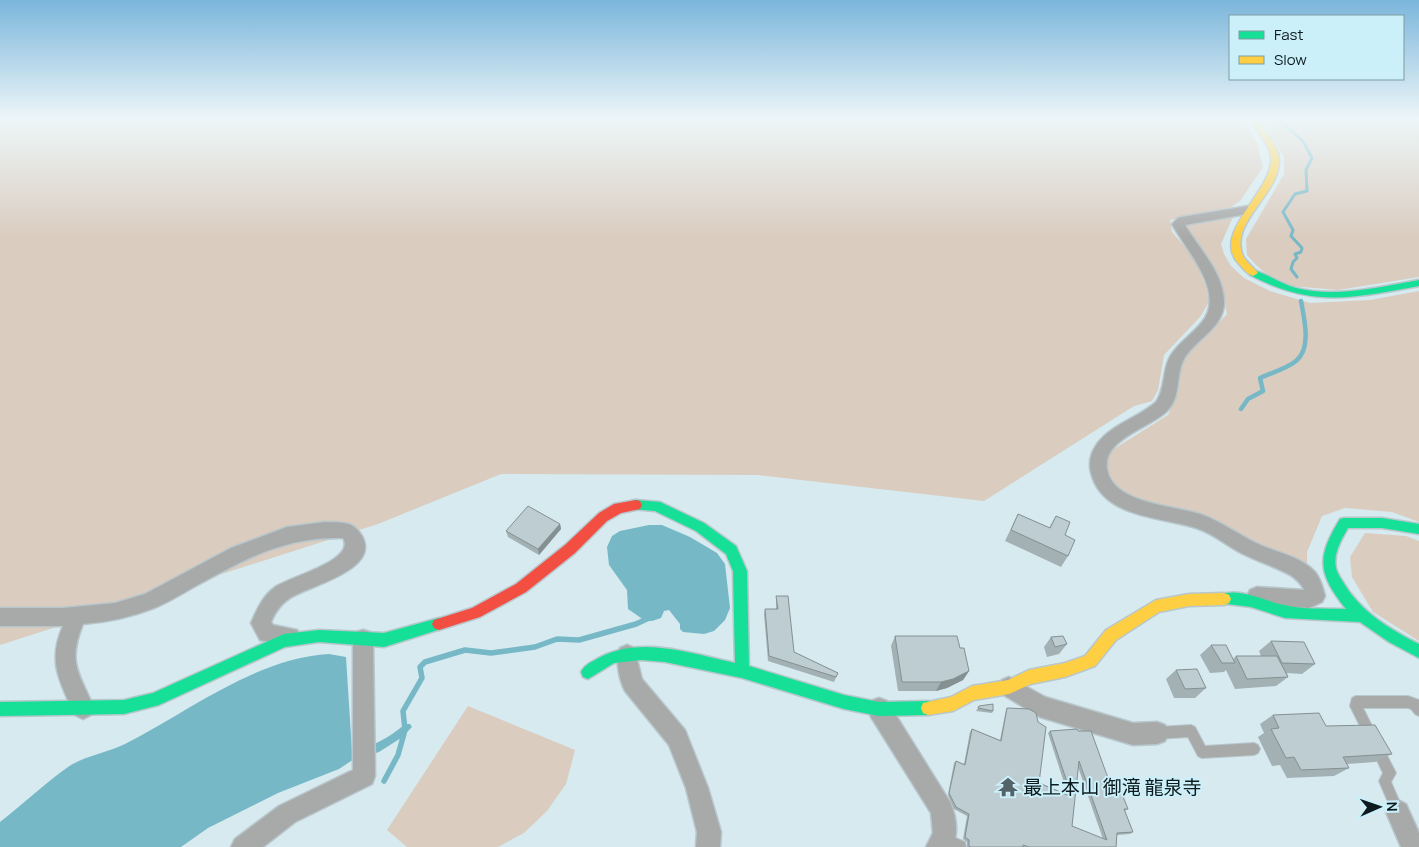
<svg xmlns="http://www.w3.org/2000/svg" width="1419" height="847" font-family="Manrope,'Noto Sans JP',sans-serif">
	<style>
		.green { fill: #daccbf }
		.water { fill: #77b8c7 }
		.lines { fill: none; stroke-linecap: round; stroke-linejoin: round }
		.stream-far2 { stroke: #77b8c7; stroke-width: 3 }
		.stream-far1 { stroke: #77b8c7; stroke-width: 4.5 }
		.stream { stroke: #77b8c7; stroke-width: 5.5 }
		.lane-casing { stroke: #b8c7cc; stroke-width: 2 }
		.street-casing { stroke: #b8c7cc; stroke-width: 3 }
		.fast-casing { stroke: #b8c7cc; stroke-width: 3 }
		.slow-casing { stroke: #b8c7cc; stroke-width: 3 }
		.jam-casing { stroke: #b8c7cc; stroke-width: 3 }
		.lane { fill: #a8a9a9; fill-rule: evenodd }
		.street { fill: #a8a9a9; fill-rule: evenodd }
		.fast { fill: #16e098; fill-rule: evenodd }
		.slow { fill: #ffcf43; fill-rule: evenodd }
		.jam { fill: #f24e42; fill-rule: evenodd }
		.wall { fill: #a3b0b4; fill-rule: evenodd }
		.shaded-wall { fill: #849092 }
		.building { fill: #bdcdd1; stroke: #849092; fill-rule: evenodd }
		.labels { text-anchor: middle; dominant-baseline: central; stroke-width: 4; stroke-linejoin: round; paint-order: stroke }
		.near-poi-label { font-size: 19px; fill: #0d1b1e; stroke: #cbf0fa; text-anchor: start }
	</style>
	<rect width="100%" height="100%" fill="#d6eaf0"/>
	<path class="green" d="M0 119H1243L1256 140 1263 167 1240 201 1231 207 1170 220 1172 232 1194 257 1206 287 1209 302 1200 317 1164 355 1158 390 1152 401 1134 406 984 501 758 475 501 474 378 524 0 645Z
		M1261 119H1419V277L1338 290 1291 286 1272 279 1255 264 1247 255 1246 239 1284 174V157Z
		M1227 215 1233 217 1221 244 1224 254 1231 266 1244 278 1270 291 1310 303 1370 300 1419 291V522L1392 512 1345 508 1322 516 1307 552V570L1121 493 1109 481 1102 465 1109 452 1168 415 1178 393 1182 364 1192 349 1227 314 1220 281 1184 226 1192 222Z
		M1365 533 1406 536 1419 541V641L1373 612 1352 577 1350 557Z
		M468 706 575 750 566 784 547 811 524 833 498 847H407L387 830Z"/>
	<path class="water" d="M649 525H662L690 537 717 553 725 564 730 608 725 620 714 631 704 634 683 632 680 629V624L669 610 664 611 661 618 652 621 643 620 641 618 628 609 627 590 609 565 607 547 612 536 620 531Z
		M329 654 346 657 352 752C373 746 389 738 405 724H410L412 727 401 738 379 752 351 761 339 769 278 793 208 828 181 847H0V822C23 804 44 784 68 767 84 756 107 753 125 744 188 712 256 658 329 654Z"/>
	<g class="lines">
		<path class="stream-far2" d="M1278 119 1303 141 1312 158 1306 170 1307 191 1295 194 1283 212 1293 230 1291 236 1302 248 1301 252 1295 254 1297 258 1293 262 1291 269 1297 277"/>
		<path class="stream-far1" d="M1241 409 1248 399 1263 391 1260 378C1271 373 1286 369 1296 361 1312 348 1304 318 1301 301"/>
		<path class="stream" d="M405 730 403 711 422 678 420 667 425 662 465 650 491 653 535 647 557 639 579 640 636 624 649 618
			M384 781 398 755 405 730"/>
		<defs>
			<path id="lane" d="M1356 696H1408L1419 700V716L1415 714 1411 709 1408 708H1363L1376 734 1374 738 1370 740 1366 738 1350 706 1352 698Z
				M1191 725 1195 727 1205 746 1254 743 1258 745 1260 749 1258 753 1254 755 1202 758 1198 756 1188 737 1157 739 1153 737 1151 733 1153 729 1157 727Z
				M1377 742 1381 744 1396 773 1391 782 1404 812 1402 816 1398 818 1394 816 1379 781 1383 773 1371 748 1373 744Z
				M944 833 965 842 966 847H946L939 844 938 839 939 834Z"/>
			<path id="street" d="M1248 206 1252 207 1254 210 1252 213 1185 225C1199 249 1223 272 1224 301 1225 328 1195 339 1184 359 1175 376 1182 397 1166 412 1148 429 1095 441 1109 476 1121 504 1175 506 1200 514 1220 521 1236 533 1254 542 1273 552 1299 555 1315 572 1320 578 1323 588 1325 596L1322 602 1309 608 1257 605 1250 602 1247 596 1250 590 1257 587 1304 590C1302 584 1297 580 1292 576 1277 567 1259 562 1243 554 1227 546 1213 533 1196 528 1162 517 1105 518 1092 476 1088 465 1090 454 1097 444 1112 424 1138 418 1156 402 1166 388 1162 369 1171 355 1181 340 1196 332 1205 318 1223 289 1185 248 1172 224L1178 218 1182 217Z
				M325 522C342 523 352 520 362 536 381 570 308 586 290 598 281 604 275 612 271 622L273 625 297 630 300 637 297 644 290 646 260 640 251 623C257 610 262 597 274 588 288 577 357 561 343 538 283 536 242 561 192 588 180 595 167 603 154 608 131 617 108 622 83 624 67 663 79 673 94 708L91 715 83 719 75 715C60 682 47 662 63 626H0V608H63L115 603 145 594 231 548 287 527Z
				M363 630 370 632 373 639 375 776 372 784 295 822 263 847H231L235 839 279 806 353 770V639L356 632Z
				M627 645 634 648 642 679 685 730 708 788 721 832 720 847H696L697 832 686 788 669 745 625 691C619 679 615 660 620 648Z
				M1009 677 1045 697 1133 723 1157 722 1165 725 1168 733 1165 741 1157 744 1133 745 1040 717 1002 694 999 687 1002 680Z
				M879 698 887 701 950 802C956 816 959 833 952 847H926L933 833 931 813 871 717 868 709 871 701Z
				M1398 800 1406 804 1419 833V847H1401L1386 812 1390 804Z"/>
			<path id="fast" d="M1253 270C1268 274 1281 284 1296 288 1336 298 1379 287 1419 280V286C1352 298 1313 308 1250 275V271Z
				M636 500 660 502 704 523 736 546 747 571 749 666 844 695 879 702 928 701 933 703 935 708 933 713 928 715 879 716 844 709 742 678 665 662 641 660 614 663 588 679 583 677 581 672C584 666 589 663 595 660 637 634 690 653 735 663L733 571 726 554 696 531 655 511 632 509 630 505 632 501Z
				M1344 518H1382L1419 524V534L1382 528H1348C1341 540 1333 554 1336 568 1337 573 1340 577 1343 582 1360 611 1389 629 1419 644V658L1389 642 1360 622 1285 618 1251 607 1219 603 1217 599 1219 595C1240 587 1264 601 1284 605 1303 610 1326 608 1346 609 1318 574 1316 558 1340 519Z
				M439 618 444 620 446 624 444 628 384 647 319 642 285 647 159 705 124 714 0 716V702L124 700 153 693 284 634 319 630 384 633Z"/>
			<path id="slow" d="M1249 119H1256C1264 131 1278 144 1279 159 1281 194 1228 222 1243 256 1246 262 1253 267 1258 273L1253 276C1247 274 1243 268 1239 264 1210 234 1271 193 1271 160 1271 145 1257 131 1249 119Z
				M1224 593 1229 595 1231 599 1229 603 1224 605 1189 606 1159 612 1116 640 1095 666 1065 677 1031 684 1009 694 974 700 953 711 928 715 923 713 921 708 923 703 951 697 972 686 1008 680 1029 670 1065 663 1085 656 1106 630 1156 600 1189 594Z"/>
			<path id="jam" d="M636 500 640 501 642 505 640 509 621 513 607 521 575 553 526 592 480 617 439 630 434 628 432 624 434 620 472 608 516 584 565 545 599 513 614 504Z"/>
		</defs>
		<use href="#lane" class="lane-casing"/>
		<use href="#street" class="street-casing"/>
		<use href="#fast" class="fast-casing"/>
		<use href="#slow" class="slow-casing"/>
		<use href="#jam" class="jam-casing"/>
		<use href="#lane" class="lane"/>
		<use href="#street" class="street"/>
		<use href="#fast" class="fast"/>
		<use href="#slow" class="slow"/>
		<use href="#jam" class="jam"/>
	</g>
	<path class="wall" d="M1018 514 1049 528 1056 516 1065 535 1068 556 1061 567 1005 541Z
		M560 524 561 529 539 555 508 537 506 531Z
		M776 596 794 652 838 673 834 682 768 661 764 614 765 609H776Z
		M895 636 960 648 969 671 963 680 947 688 936 691H898L891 646Z
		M1051 637 1067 644 1059 654 1047 657 1044 647Z
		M1271 641 1315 664 1302 674 1287 673 1288 677 1276 686 1235 689 1226 670 1224 672 1210 673 1200 655 1211 645 1233 659 1236 656H1261L1259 651Z
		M1176 670 1206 688 1195 698H1174L1166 679Z
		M979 706 993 711 992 713 976 711Z
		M1007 708 1039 783 1068 795 1048 733 1050 731 1112 789 1128 809 1125 811 1133 832 1130 834 1117 835 1116 847H967V842L963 839 967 816 954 809 948 795 954 763 956 761 964 764 970 732 972 729 1000 740 1006 710ZM1078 767 1103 839 1072 826Z
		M1273 715 1326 726 1392 754 1375 762 1347 764 1349 768 1334 776 1287 778 1280 765 1272 766 1258 737 1264 733 1260 724Z"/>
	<path class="shaded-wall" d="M560 524 561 529 539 555 538 549Z
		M969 671 963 680 947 688 936 691 941 682Z"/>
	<path class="building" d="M528 506 560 524 538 549 506 531Z
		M1018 514 1050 528 1056 516 1070 522 1065 535 1075 540 1068 556 1011 530Z
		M776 596H788L794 652 838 673 836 677 769 656 765 609H778Z
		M895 636H957L960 648H964L969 671 953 679 941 682H902Z
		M1063 636 1067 644 1055 647 1051 637Z
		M1271 641 1304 642 1315 664 1282 663Z
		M1211 645H1226L1235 663H1222Z
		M1236 656H1277L1288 677 1247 679Z
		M1197 669 1206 688 1185 689 1176 670Z
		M993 704V711L978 708 979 706Z
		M1007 708 1029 709 1036 713 1038 722 1046 727 1039 783 1072 797 1050 731 1077 729 1078 731H1091L1112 789H1120L1128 809H1124L1133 832 1117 833 1116 847H1029L1023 845V847H971L969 846V840L965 837 969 814 956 807 949 793 956 761 965 765 972 729 1001 741ZM1079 761 1107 840 1072 826Z
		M1319 713 1326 726 1375 725 1392 754 1343 757 1349 768 1301 770 1294 757 1286 758 1271 729 1279 728 1273 715Z"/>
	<linearGradient id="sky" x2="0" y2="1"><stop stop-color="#7bb6db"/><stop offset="0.5" stop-color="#edf6f8"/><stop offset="1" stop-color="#edf6f8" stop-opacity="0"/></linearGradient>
	<rect width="1419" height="238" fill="url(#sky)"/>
	<defs>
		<symbol id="temple-bare" viewBox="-9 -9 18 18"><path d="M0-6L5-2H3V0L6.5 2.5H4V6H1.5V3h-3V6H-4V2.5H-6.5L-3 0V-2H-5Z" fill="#536368" stroke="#cbf0fa" stroke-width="2.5" paint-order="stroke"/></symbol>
	</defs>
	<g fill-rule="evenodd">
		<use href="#temple-bare" x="994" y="773" width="28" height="28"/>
	</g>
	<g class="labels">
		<g class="near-poi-label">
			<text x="1023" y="787">最上本山 御滝 龍泉寺</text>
		</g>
	</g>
	<rect x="1229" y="15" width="175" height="65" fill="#cbf0fa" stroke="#7f9ba2"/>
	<rect x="1239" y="31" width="25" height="8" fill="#16e098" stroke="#7f9ba2"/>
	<text x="1274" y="40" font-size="15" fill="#0d1b1e">Fast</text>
	<rect x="1239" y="56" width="25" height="8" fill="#ffcf43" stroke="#7f9ba2"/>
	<text x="1274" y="65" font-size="15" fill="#0d1b1e">Slow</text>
	<g transform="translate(1379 807) rotate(88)" stroke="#cbf0fa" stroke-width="4" paint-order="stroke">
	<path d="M0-4L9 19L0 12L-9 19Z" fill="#0d1b1e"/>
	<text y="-8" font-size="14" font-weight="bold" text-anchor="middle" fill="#0d1b1e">N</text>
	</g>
</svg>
